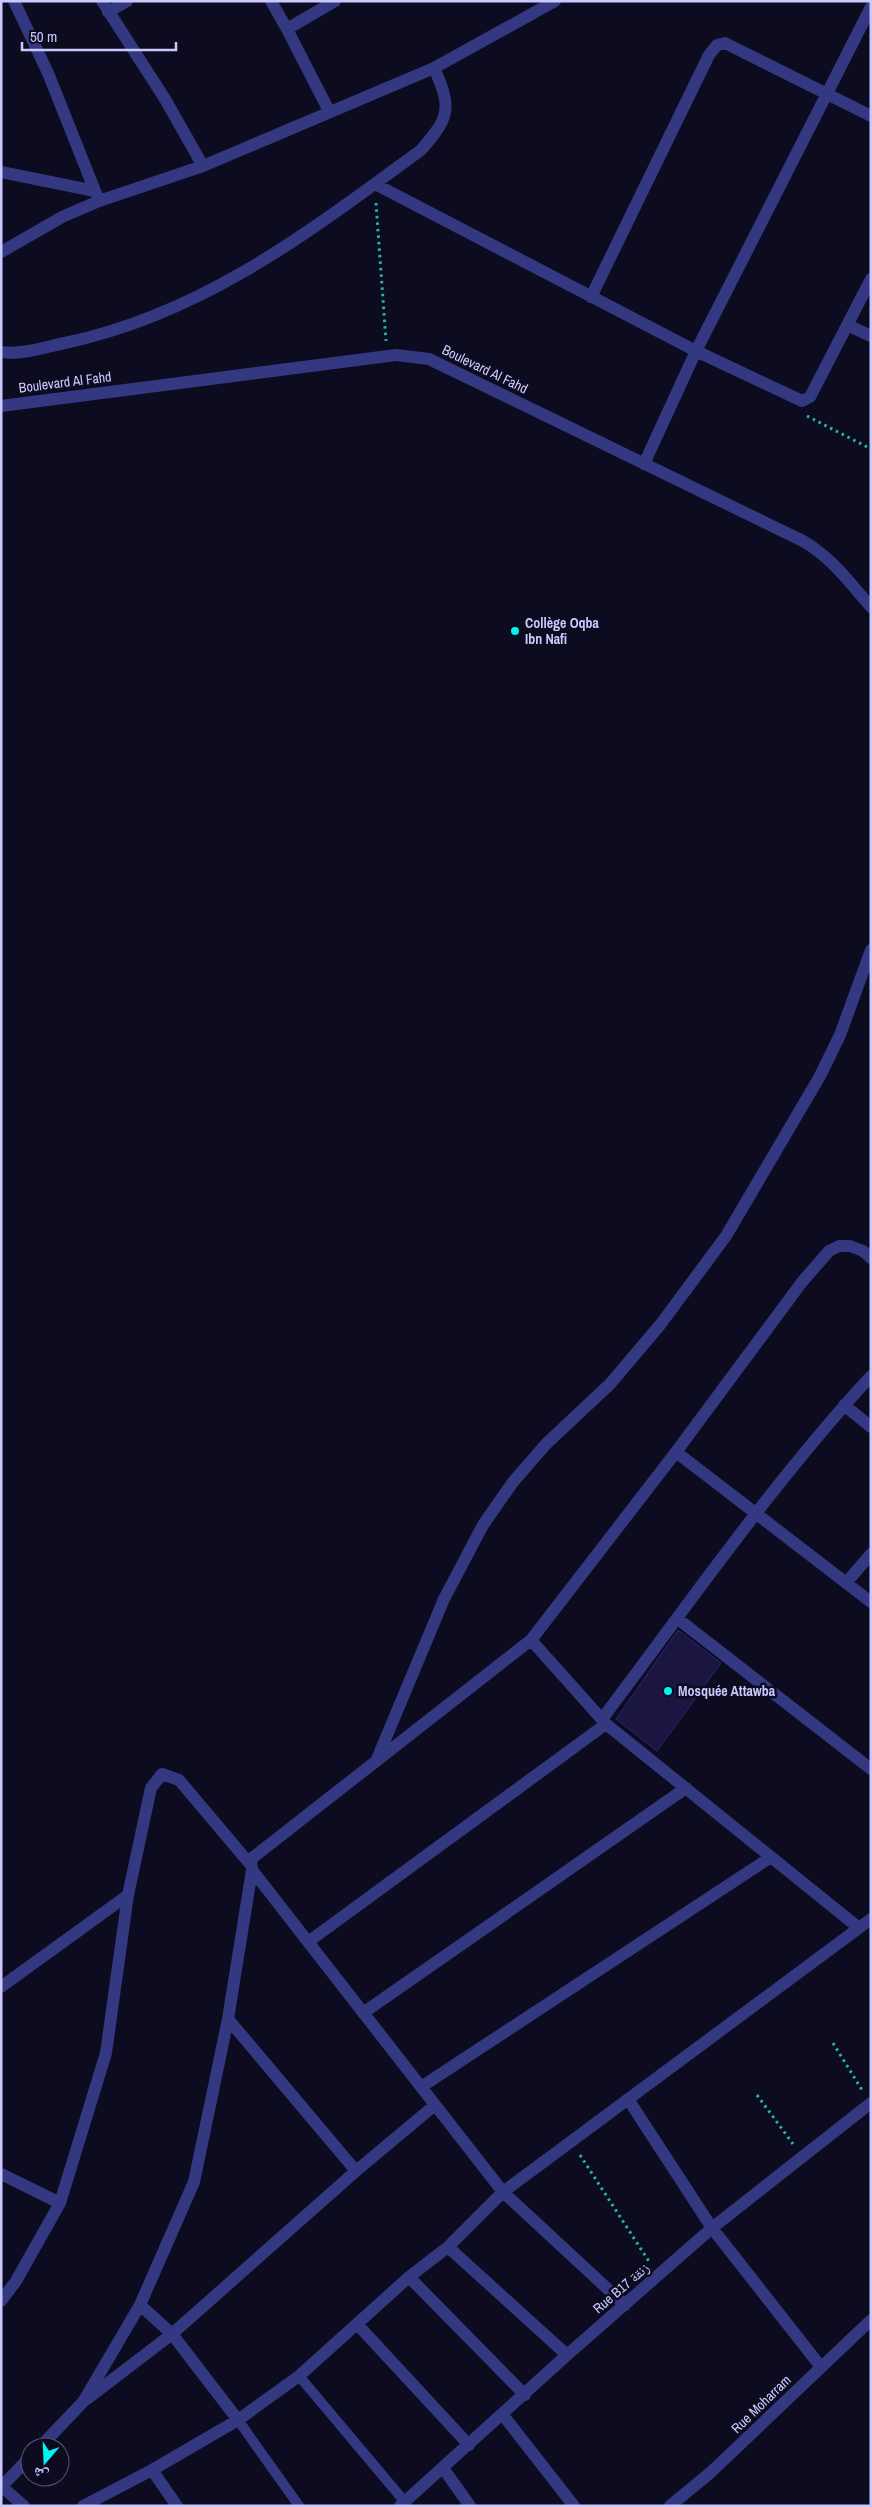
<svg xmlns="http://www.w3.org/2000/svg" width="872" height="2507" font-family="'Archivo Narrow','Noto Naskh Arabic',sans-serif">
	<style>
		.building { fill: #1a1641; stroke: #2d266e }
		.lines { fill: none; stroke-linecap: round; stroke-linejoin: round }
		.path { stroke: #25b69e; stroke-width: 3; stroke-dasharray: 2.5 4; stroke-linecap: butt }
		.lane { stroke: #333881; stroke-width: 10 }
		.street { stroke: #333881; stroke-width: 12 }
		.poi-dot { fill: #00f4f2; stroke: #0c0b1f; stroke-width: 2 }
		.labels { text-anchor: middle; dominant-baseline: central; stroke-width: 5; stroke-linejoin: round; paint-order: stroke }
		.street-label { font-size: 14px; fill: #c9c9ff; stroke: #0c0b1f }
		.poi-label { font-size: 14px; font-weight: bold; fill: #c9c9ff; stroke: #0c0b1f; text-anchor: start }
	</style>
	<rect width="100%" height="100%" fill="#0c0b1f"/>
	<path class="building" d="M678 1630 721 1663 657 1751 616 1719Z"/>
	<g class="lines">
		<path class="path" d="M376 203 386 341
			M807 416 871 449
			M833 2043 862 2090
			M757 2095 793 2144
			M580 2155 650 2263"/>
		<path class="lane" d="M299 2376 405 2502
			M238 2420 299 2506"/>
		<path class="street" d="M14 1 48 73 99 201
			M102 1 165 99 203 166
			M271 1 287 29 329 111
			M108 12 127 1
			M287 29 335 1
			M1 172 95 191
			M375 184 696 351 802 401 810 397 871 279
			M1 252 62 217 99 201 203 166 434 68 555 1
			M591 297 709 55 717 45 725 43 871 116
			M847 325 871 336
			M1 352C22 355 45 347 65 343 203 314 309 232 421 150 450 117 452 108 434 68
			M1 406 396 355 429 359 803 541C831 557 850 583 871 607
			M644 464 696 351 871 7
			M844 1405 871 1427
			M676 1452 871 1602
			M846 1583 871 1554
			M678 1619 871 1769
			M531 1640 606 1724 859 1928
			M602 1719C688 1605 774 1481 871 1376
			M377 1759 444 1599 483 1525 513 1482 546 1444 610 1384 660 1325 726 1236 820 1076 840 1035 871 950
			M252 1870 503 2192 625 2305
			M308 1942 606 1724
			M1 1987 128 1895
			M363 2013 686 1788
			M228 2019 356 2171
			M421 2087 771 1857
			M628 2099 712 2228 821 2367
			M1 2174 60 2203
			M448 2247 567 2355
			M409 2277 525 2395
			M1 2301 16 2281 60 2203 106 2053 128 1895 151 1788 162 1774 179 1780 250 1864
			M140 2305 172 2334 238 2420
			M357 2324 469 2445
			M87 2399 172 2334 356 2171 435 2105
			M503 2415 574 2506
			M40 2447 83 2402 140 2305 194 2182 228 2019 252 1870 251 1859 531 1640 676 1452 802 1282 829 1251 839 1246H850L863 1251 871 1258
			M443 2468 470 2506
			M152 2470 177 2506
			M1 2486 24 2506
			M1 2487 30 2457
			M83 2506 152 2470 238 2420 299 2376 409 2277 448 2247 503 2192 871 1919
			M400 2506 567 2355 712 2228 871 2103
			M670 2506 710 2473 871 2320"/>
	</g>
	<g class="poi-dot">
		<circle cx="515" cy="631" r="5"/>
		<circle cx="668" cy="1691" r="5"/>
	</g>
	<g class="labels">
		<g class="street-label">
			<text transform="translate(485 369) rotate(26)">Boulevard Al Fahd</text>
			<text transform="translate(65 382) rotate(-7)">Boulevard Al Fahd</text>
			<text transform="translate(621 2288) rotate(-41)">Rue B17 زنقة</text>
			<text transform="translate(761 2404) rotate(-44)">Rue Moharram</text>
		</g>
		<g class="poi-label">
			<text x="525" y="623">Collège Oqba<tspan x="525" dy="16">Ibn Nafi</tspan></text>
			<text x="678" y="1691">Mosquée Attawba</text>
		</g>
	</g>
	<rect width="872" height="2507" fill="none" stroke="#c9c9ff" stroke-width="5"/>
	<g transform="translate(45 2462) rotate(199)"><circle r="24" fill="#0c0b1f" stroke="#585779"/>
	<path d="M0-4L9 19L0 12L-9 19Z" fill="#00f4f2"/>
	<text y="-8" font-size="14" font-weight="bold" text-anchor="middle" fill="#c9c9ff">ش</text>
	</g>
	<path d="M22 42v8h154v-8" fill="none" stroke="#c9c9ff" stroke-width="2.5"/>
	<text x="30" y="42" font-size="15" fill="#c9c9ff" stroke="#0c0b1f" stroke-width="4" paint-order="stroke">50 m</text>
</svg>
